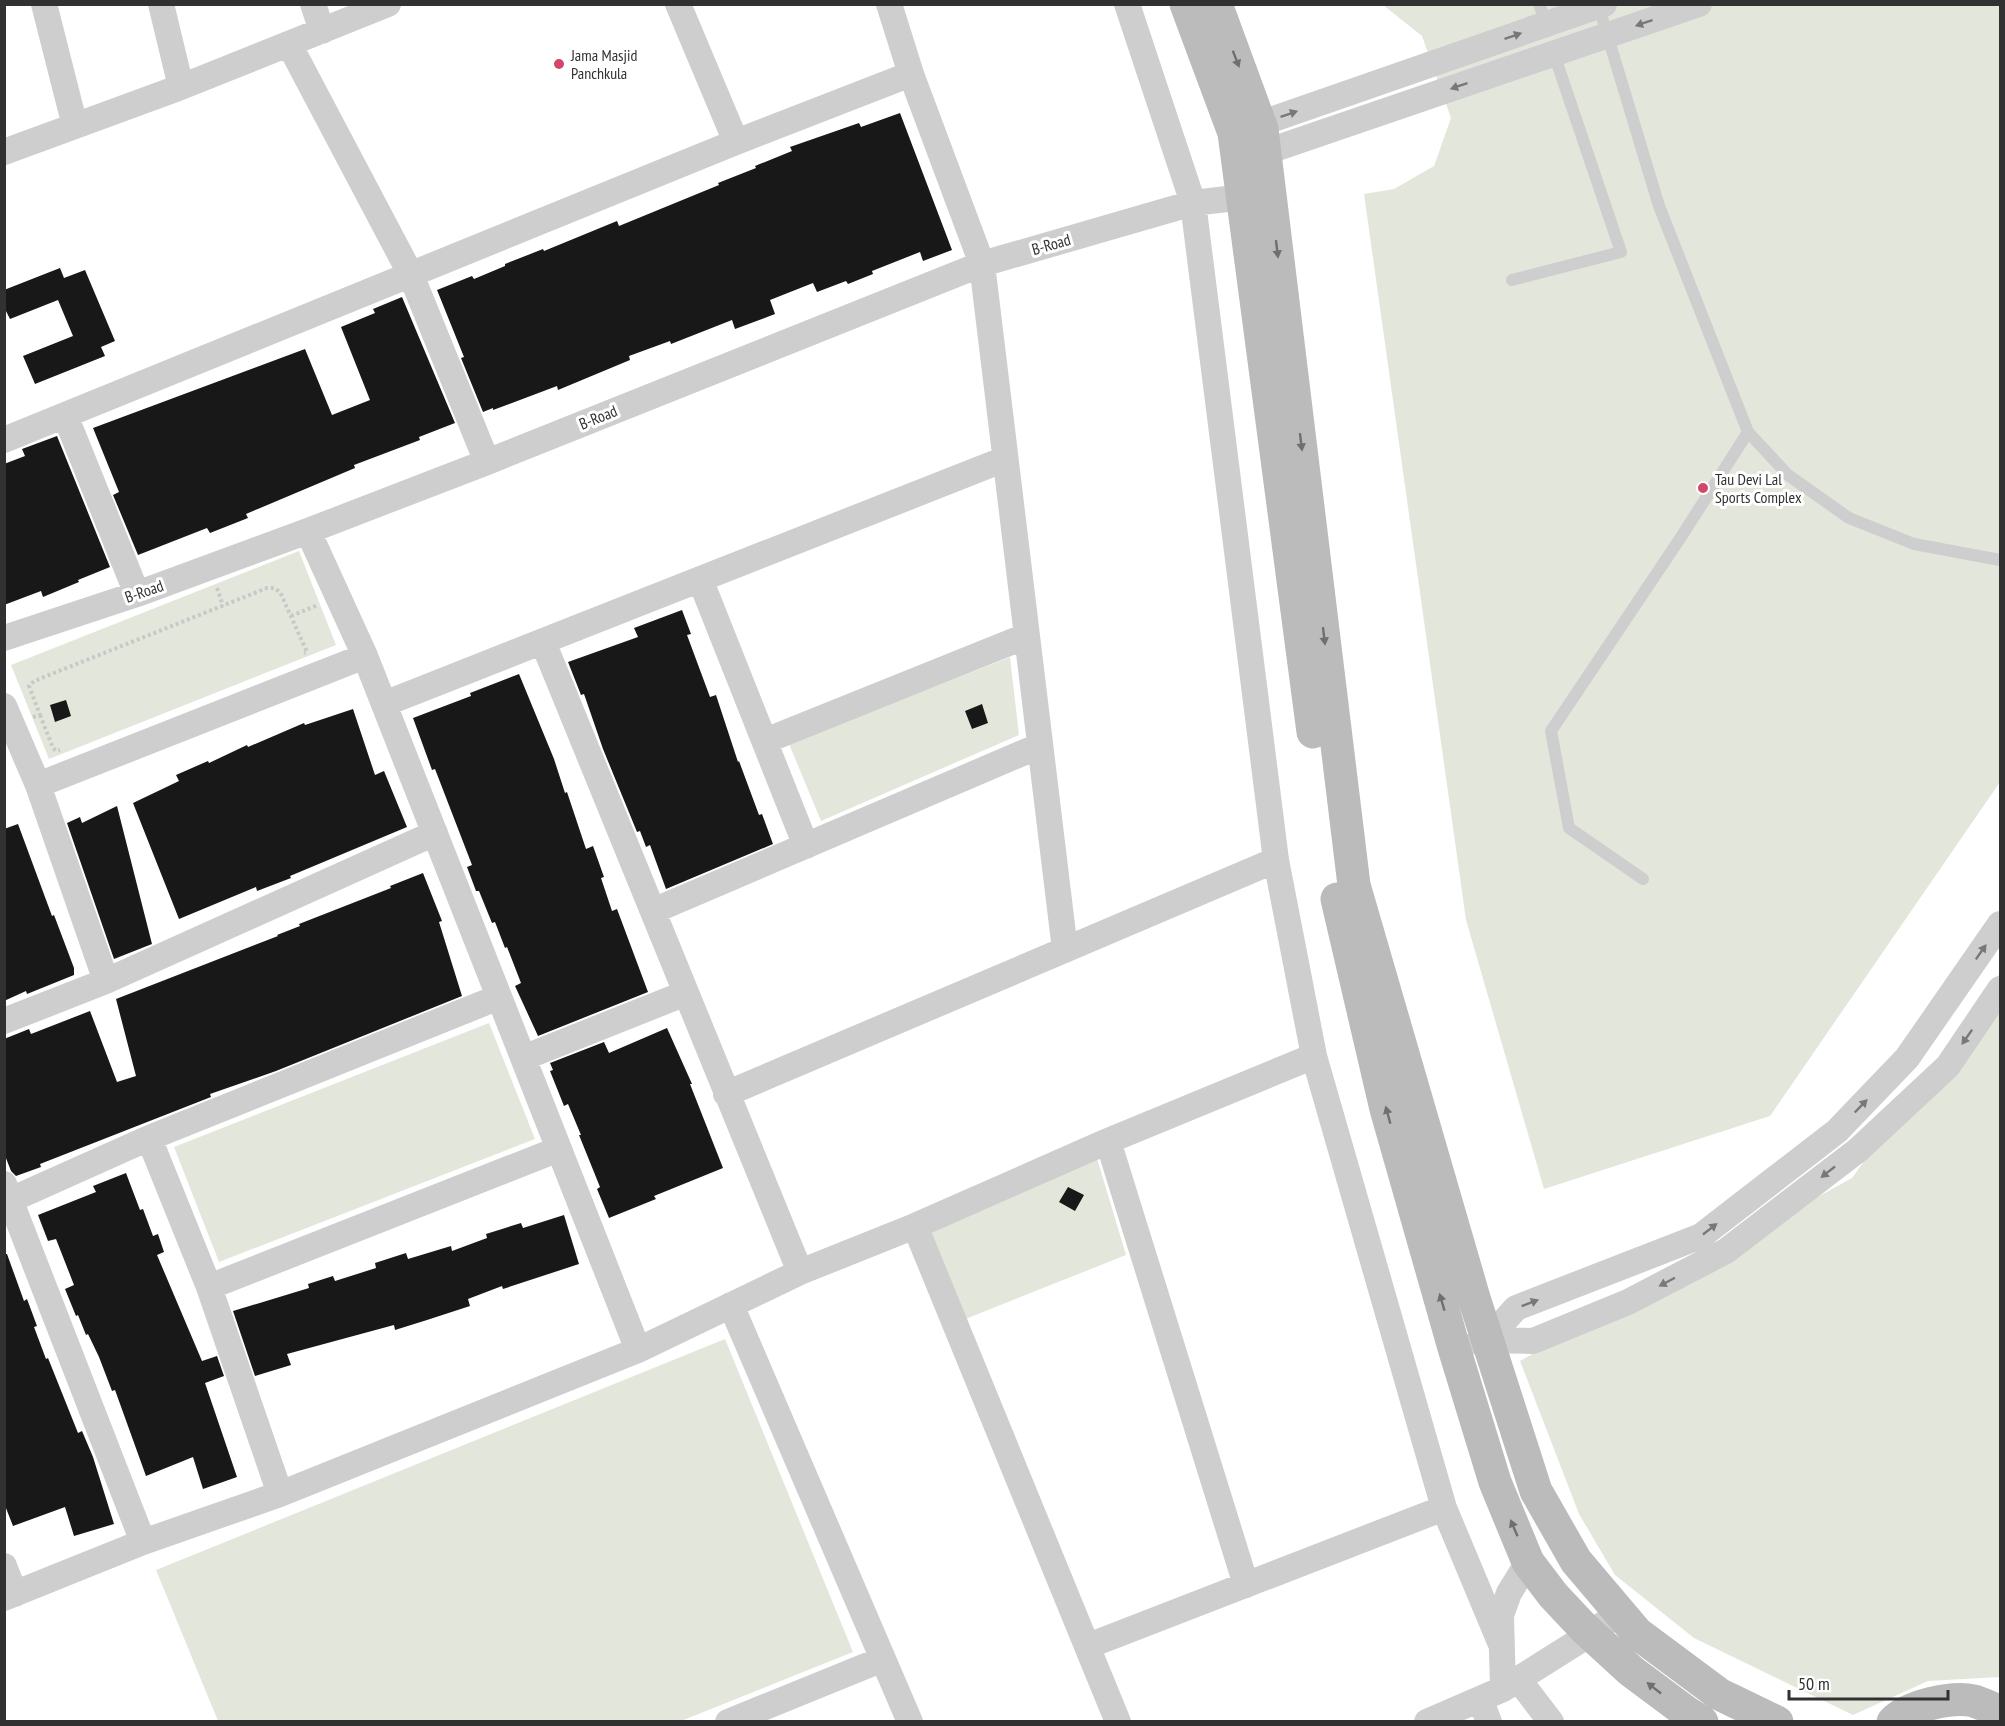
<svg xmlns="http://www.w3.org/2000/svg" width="2005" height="1726" font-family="'PT Sans Narrow',sans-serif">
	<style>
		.green { fill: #e3e7db }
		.building { fill: #181818 }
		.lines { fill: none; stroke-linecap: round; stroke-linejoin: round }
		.path { stroke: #c8c8c8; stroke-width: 4; stroke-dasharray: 3 3; stroke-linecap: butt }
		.lane { stroke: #cecece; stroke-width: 12 }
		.street { stroke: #cecece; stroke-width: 26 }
		.secondary { stroke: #bbb; stroke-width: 33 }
		.oneway { fill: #787878 }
		.oneway2 { fill: #6f6f6f }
		.poi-dot { fill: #d4476a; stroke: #fff; stroke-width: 2 }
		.labels { text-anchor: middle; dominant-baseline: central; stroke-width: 6; stroke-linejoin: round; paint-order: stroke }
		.poi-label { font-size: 16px; fill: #313131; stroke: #fff; text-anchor: start }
		.street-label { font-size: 16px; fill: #313131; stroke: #fff }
	</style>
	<rect width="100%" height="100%" fill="#fff"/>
	<path class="green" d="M1383 5H2000V782L1770 1116 1544 1189 1466 920 1364 194 1394 189 1434 166 1451 118 1422 36Z
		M299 551 336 645 49 759 11 665Z
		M1010 657 1019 735 821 821 789 744Z
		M2000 973V1677L1928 1681 1853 1715 1694 1638 1615 1575 1579 1514 1520 1361 1852 1178Z
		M489 1023 535 1139 219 1262 174 1147Z
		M1096 1155 1126 1255 963 1320 930 1229Z
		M725 1339 853 1652 681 1721H218L156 1570Z"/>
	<path class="building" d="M900 113 952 250 923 261 920 252 872 271 873 274 848 284 846 281 817 292 813 283 770 300 775 314 735 329 732 320 671 344 670 341 629 356 630 360 558 390 557 386 493 410V408L483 412 461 358 464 357 437 290 472 276 474 279 505 266V264L543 249 544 251 617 221 619 226 719 185 718 183 756 168 755 166 792 151 790 147 859 123 861 127Z
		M60 268 64 278 85 270 115 341 101 347 105 356 35 384 23 356 73 336 58 300 10 319 4 307V290Z
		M402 297 455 423 419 437 420 440 354 465 355 468 246 514 248 518 210 533 207 528 138 555 113 495 119 492 93 428 305 349 332 415 370 400 341 327 375 313 373 309Z
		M57 436 110 567 78 580 79 582 43 597 41 591 4 605V464L25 456 22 449Z
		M682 610 691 634 687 635 710 697 716 695 738 762 739 761 759 815 762 814 773 844 666 889 650 845 646 847 640 831 637 832 603 749 584 694 581 695 568 662 638 637 634 628Z
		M519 674 554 759 565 793 567 792 586 849 593 846 604 877 601 878 612 911 617 909 648 992 538 1036 515 986 521 983 507 947 505 948 495 922 492 923 479 891H476L467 867 472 865 435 769 432 770 413 718 471 696 470 693Z
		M66 700 71 716 55 722 50 705Z
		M982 704 988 723 972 729 965 711Z
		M353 709 375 775 384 771 407 827 290 876 291 878 257 891 256 887 179 919 133 803 179 781 176 775 208 761 209 763 247 745 248 747 304 723 305 725Z
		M117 806 152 944 114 959 67 823 80 817 82 823Z
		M18 824 52 916 54 915 74 968V975L27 994 26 991 4 1001V829Z
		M423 873 442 921 439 922 462 996 276 1071 210 1094 211 1097 40 1164 41 1167 16 1176 11 1171 4 1153V1039L29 1029 31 1034 90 1011 117 1082 136 1076 116 999 278 936 277 935 300 926 299 924 391 888 390 886Z
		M667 1028 692 1084H690L723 1168 654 1196 656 1199 609 1218 597 1189 600 1187 579 1135H581L568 1104 564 1106 550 1071 553 1070 550 1063 604 1042 609 1053Z
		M126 1173 140 1210 143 1209 153 1236 158 1234 164 1252 157 1255 202 1361 217 1356 224 1376 205 1383 237 1477 203 1489 193 1457 146 1476 115 1390 112 1391 99 1357 88 1334 86 1335 78 1315 76 1316 65 1289 74 1285 56 1239 48 1241 38 1215 96 1192 93 1186Z
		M1068 1187 1084 1195 1075 1211 1059 1202Z
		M564 1215 579 1264 503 1289 502 1286 468 1299 470 1306 427 1320 395 1330 394 1325 287 1354 291 1365 255 1376 233 1311 309 1288 308 1284 333 1276 335 1281 376 1268 375 1263 406 1253 408 1259 451 1246 452 1251 487 1238 486 1234 521 1223 523 1228Z
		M4 1254H7L24 1301 27 1299 37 1326 34 1327 46 1359 48 1358 78 1433 82 1431 93 1457 114 1524 74 1536 65 1507 13 1526 4 1503Z"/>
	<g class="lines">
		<path class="path" d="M217 588 223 606
			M291 616 318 605
			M40 715 53 748 56 751 60 750
			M33 717 40 715 29 686 34 681 267 588H274L280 592 307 652 304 653"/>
		<path class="lane" d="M1539 4 1547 25
			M1598 4 1659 206 1748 432 1788 475 1849 518 1914 544 2000 560
			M1512 280 1621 252 1554 54
			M1643 879 1569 828 1551 731 1683 534 1748 432"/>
		<path class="street" d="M44 4 75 126
			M161 4 181 87
			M313 4 322 31
			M678 4 736 142
			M889 4 911 74 982 264 1065 950
			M1127 4 1193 203 1276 860 1314 1056 1444 1508 1500 1642
			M289 44 411 275 487 462
			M1242 130 1604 4
			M4 152 181 87 388 4
			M1248 158 1699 4
			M65 415 137 594
			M4 440 736 142 911 74
			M308 531 365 656 638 1350
			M700 579 806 846
			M4 638 137 594 308 531 487 462 982 264 1193 203 1261 195
			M543 642 800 1272
			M384 704 1005 459
			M4 706 38 785 106 981
			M765 741 1026 636
			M38 785 365 656
			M653 911 1039 746
			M4 1021 106 981 435 833
			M523 1058 686 993
			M726 1094 1276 860
			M149 1138 209 1287 280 1494
			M1108 1141 1246 1585
			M4 1184 143 1542
			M4 1203 149 1138 499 997
			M915 1226 1118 1722
			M209 1287 559 1149
			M731 1305 910 1722
			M1487 1340 1516 1308 1701 1236 1837 1131 1907 1058 2000 924
			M1478 1342 1487 1340 1533 1341 1628 1302 1726 1251 1858 1150 1948 1066 2000 989
			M4 1566 15 1594
			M4 1598 143 1542 280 1494 638 1350 800 1272 915 1226 1108 1141 1314 1056
			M1088 1646 1444 1508
			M1518 1679 1551 1722
			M1503 1689 1501 1615 1509 1593 1528 1562
			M1480 1699 1489 1722
			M728 1722 883 1659
			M1427 1722 1503 1689 1590 1634 1620 1612"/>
		<path class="secondary" d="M1186 4 1234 133 1313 732
			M1216 4 1262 129 1354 885 1474 1298 1536 1491 1576 1561 1637 1633 1719 1694 1777 1722
			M1337 899 1386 1109 1454 1348 1495 1482 1528 1562 1553 1595 1584 1628 1631 1671 1686 1712 1702 1722
			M1893 1722C1908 1706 1952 1696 1974 1701 1983 1704 1992 1708 2000 1712"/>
	</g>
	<defs><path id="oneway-solid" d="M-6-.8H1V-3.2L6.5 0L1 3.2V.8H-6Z" transform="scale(1.5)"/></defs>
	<g class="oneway">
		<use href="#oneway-solid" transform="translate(1644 23) rotate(161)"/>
		<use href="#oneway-solid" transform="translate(1513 36) rotate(-19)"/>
		<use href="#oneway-solid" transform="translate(1459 86) rotate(161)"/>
		<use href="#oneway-solid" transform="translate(1289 114) rotate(-19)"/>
		<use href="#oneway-solid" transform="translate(1981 952) rotate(-55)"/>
		<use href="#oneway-solid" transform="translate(1967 1037) rotate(125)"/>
		<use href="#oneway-solid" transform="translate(1861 1106) rotate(-46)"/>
		<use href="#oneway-solid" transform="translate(1828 1172) rotate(142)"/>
		<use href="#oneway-solid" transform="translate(1710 1229) rotate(-38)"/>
		<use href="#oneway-solid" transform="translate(1667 1282) rotate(152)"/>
		<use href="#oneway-solid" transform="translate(1530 1303) rotate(-21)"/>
	</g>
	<g class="oneway2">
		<use href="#oneway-solid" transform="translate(1236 59) rotate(69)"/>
		<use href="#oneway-solid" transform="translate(1277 249) rotate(83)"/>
		<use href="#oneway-solid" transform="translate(1301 442) rotate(83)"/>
		<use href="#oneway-solid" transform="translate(1324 636) rotate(83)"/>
		<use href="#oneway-solid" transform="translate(1388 1115) rotate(-105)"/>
		<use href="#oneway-solid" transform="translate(1442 1302) rotate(-106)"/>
		<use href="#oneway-solid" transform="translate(1514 1528) rotate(-113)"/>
		<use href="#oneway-solid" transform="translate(1654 1688) rotate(-142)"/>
	</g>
	<g class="poi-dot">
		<circle cx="559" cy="64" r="6"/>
		<circle cx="1703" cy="488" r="6"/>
	</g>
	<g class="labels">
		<g class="poi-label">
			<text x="571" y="55">Jama Masjid<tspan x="571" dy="18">Panchkula</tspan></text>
			<text x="1715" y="479">Tau Devi Lal<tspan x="1715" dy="18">Sports Complex</tspan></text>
		</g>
		<g class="street-label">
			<text transform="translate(1051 244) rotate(-16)">B-Road</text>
			<text transform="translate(598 417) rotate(-22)">B-Road</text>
			<text transform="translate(144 591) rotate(-19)">B-Road</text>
		</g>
	</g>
	<rect width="2005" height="1726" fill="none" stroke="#313131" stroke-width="12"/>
	<path d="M1789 1690v9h159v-9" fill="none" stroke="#313131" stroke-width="3"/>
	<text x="1798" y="1690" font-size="18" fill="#313131" stroke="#ffffff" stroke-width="4.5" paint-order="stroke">50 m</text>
</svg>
